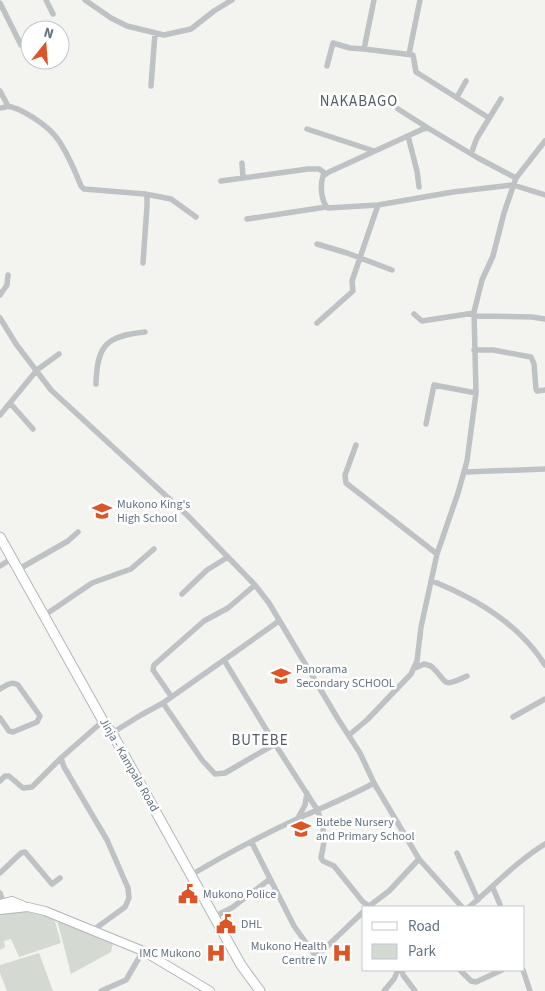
<svg xmlns="http://www.w3.org/2000/svg" width="545" height="991" font-family="'Source Sans 3',sans-serif">
	<style>
		.green { fill: #d4dad1 }
		.lines { fill: none; stroke-linecap: round; stroke-linejoin: round }
		.major-casing { stroke: #b1b6b9; stroke-width: 10 }
		.highway-casing { stroke: #b3b6b9; stroke-width: 11 }
		.minor { stroke: #bec2c5; stroke-width: 5.5 }
		.major { stroke: #fff; stroke-width: 8 }
		.highway { stroke: #fff; stroke-width: 9 }
		.labels { text-anchor: middle; dominant-baseline: central; stroke-width: 5; stroke-linejoin: round; paint-order: stroke }
		.poi-label { font-size: 12px; fill: #637380; stroke: #fff; text-anchor: start }
		.street-label { font-size: 12px; fill: #637380; stroke: #fff }
		.quarter-label { font-size: 15px; letter-spacing: 1px; fill: #515c65; stroke: #fff }
	</style>
	<rect width="100%" height="100%" fill="#f3f4ef"/>
	<path class="green" d="M20 910 54 918 61 943 19 957 11 939 4 941 5 947 0 950V913Z
		M57 920 113 943 111 952 71 974Z
		M39 953 53 991H7L0 973V965Z"/>
	<g class="lines">
		<defs>
			<path id="major" d="M0 904 12 901 24 906
				M0 910 28 907 45 911 143 951 210 991"/>
			<path id="highway" d="M0 537 103 721 112 733 241 965 260 991"/>
		</defs>
		<use href="#major" class="major-casing"/>
		<use href="#highway" class="highway-casing"/>
		<path class="minor" d="M46 0 53 14
			M85 0 111 18 127 26 164 35 191 29 214 11 232 0
			M0 3 21 45
			M364 49 413 55 416 72 489 118
			M409 54 420 0
			M327 66 333 43 350 48 364 49 374 0
			M151 86 155 33
			M0 91 7 104 6 107 0 108
			M457 97 466 81
			M6 106C20 107 47 125 56 137 65 148 76 173 81 186L84 189 145 194 147 197V206L143 263
			M398 109 428 128
			M307 129 374 151
			M408 136 417 171 419 187
			M471 154 477 138 501 99
			M242 163 243 178
			M516 178 478 158 428 128 423 129 329 172 323 176C320 185 321 202 328 208L378 205 453 192 513 185 545 195
			M221 181 308 169H319L326 174
			M145 194 171 199 196 217
			M247 219 326 207
			M317 244 347 253 392 270
			M0 295 7 285 8 275
			M414 314 422 321 474 313
			M474 316 532 317 545 319
			M0 318 16 344 51 390 188 516 255 585 269 603 338 719 360 753 374 783C349 797 323 807 297 819 260 836 225 855 191 875
			M317 323 353 291 352 281 378 205
			M474 350H493L531 357 534 364 536 389 537 391 545 390
			M96 384C97 345 106 336 145 332
			M10 403 33 429
			M0 415 37 370 59 354
			M426 424 434 385 476 393
			M356 445 345 475 346 483 437 554
			M465 472 545 469
			M0 566 11 559
			M19 569 68 541 78 532
			M432 581C475 598 520 625 545 665
			M182 594 207 570 228 557
			M45 615 92 583 131 569 154 549
			M224 660 275 744 318 811 323 828 324 842 321 858 323 861 334 866 363 902 371 907
			M415 668 424 664 431 666C449 682 440 689 467 676
			M0 689C7 685 11 681 18 685L40 716 37 722 13 732 9 731 0 718
			M171 696 153 670 154 665 204 621 228 608 255 585
			M163 703 202 760 215 774 225 773 275 744
			M513 717 545 699
			M112 733 141 715 163 703 279 621
			M349 735 367 720 411 674 417 661 421 627 437 554 458 493 467 461 476 393 474 312 482 280 493 256 504 213 516 178 545 141
			M0 781 5 776H9L23 788 32 787 61 758
			M298 818 305 805 307 793
			M252 843 294 926 314 954 320 953 364 911
			M457 853 478 900
			M419 859 462 907
			M0 873 21 853 25 852 52 884 60 878
			M493 888 501 907
			M0 893 4 905
			M368 907 389 891 419 859 374 783
			M469 907C494 886 517 861 545 844
			M214 917 233 907 270 879
			M92 931 125 907 129 898 128 888 107 840 64 767 61 758 103 721
			M402 970 403 975 415 991
			M460 970 471 981 476 982 502 970
			M523 970 530 991
			M101 991 126 980 143 951
			M384 991 394 979 398 970"/>
		<use href="#major" class="major"/>
		<use href="#highway" class="highway"/>
	</g>
	<defs>
		<symbol id="school-bare" viewBox="-9 -9 18 18"><path d="M0-5L7-2L0 1L-7-2ZM-4 1L0 2.5L4 1V4Q0 6-4 4Z" fill="#dd5426" stroke="#fff" stroke-width="2.5" paint-order="stroke"/></symbol>
		<symbol id="civic-bare" viewBox="-9 -9 18 18"><path d="M-.6-6.5H3V-4.5H.6V-3L4-1V1h2V6H-6V1h2V-1L-.6-3ZM-1.2 2.5V6h2.4V2.5Z" fill="#dd5426" stroke="#fff" stroke-width="2.5" paint-order="stroke"/></symbol>
		<symbol id="hospital-bare" viewBox="-9 -9 18 18"><path d="M-5-5h3v3.5h4V-5h3V5h-3V1.5h-4V5h-3Z" fill="#dd5426" stroke="#fff" stroke-width="2.5" paint-order="stroke"/></symbol>
	</defs>
	<g fill-rule="evenodd">
		<use href="#school-bare" x="88" y="497" width="28" height="28"/>
		<use href="#school-bare" x="267" y="662" width="28" height="28"/>
		<use href="#school-bare" x="287" y="815" width="28" height="28"/>
		<use href="#civic-bare" x="174" y="880" width="28" height="28"/>
		<use href="#civic-bare" x="212" y="910" width="28" height="28"/>
		<use href="#hospital-bare" x="202" y="939" width="28" height="28"/>
		<use href="#hospital-bare" x="328" y="939" width="28" height="28"/>
	</g>
	<g class="labels">
		<g class="poi-label">
			<text x="117" y="504">Mukono King's<tspan x="117" dy="14">High School</tspan></text>
			<text x="296" y="669">Panorama<tspan x="296" dy="14">Secondary SCHOOL</tspan></text>
			<text x="316" y="822">Butebe Nursery<tspan x="316" dy="14">and Primary School</tspan></text>
			<text x="203" y="894">Mukono Police</text>
			<text x="241" y="924">DHL</text>
			<text x="327" y="946" text-anchor="end">Mukono Health<tspan x="327" dy="14">Centre IV</tspan></text>
			<text x="201" y="953" text-anchor="end">IMC Mukono</text>
		</g>
		<g class="street-label">
			<text transform="translate(129 765) rotate(60)">Jinja - Kampala Road</text>
		</g>
		<g class="quarter-label">
			<text x="359" y="101">NAKABAGO</text>
			<text x="260" y="740">BUTEBE</text>
		</g>
	</g>
	<rect x="362" y="906" width="162" height="65" fill="#ffffff" stroke="#c1c7cc"/>
	<rect x="372" y="922" width="25" height="8" fill="#ffffff" stroke="#c1c7cc"/>
	<text x="408" y="931" font-size="15" fill="#637380">Road</text>
	<rect x="372" y="944" width="25" height="15" fill="#d4dad1" stroke="#c1c7cc"/>
	<text x="408" y="956" font-size="15" fill="#637380">Park</text>
	<g transform="translate(45 45) rotate(17)"><circle r="24" fill="#ffffff" stroke="#c1c7cc"/>
	<path d="M0-4L9 19L0 12L-9 19Z" fill="#dd5426"/>
	<text y="-8" font-size="14" font-weight="bold" text-anchor="middle" fill="#637380">N</text>
	</g>
</svg>
